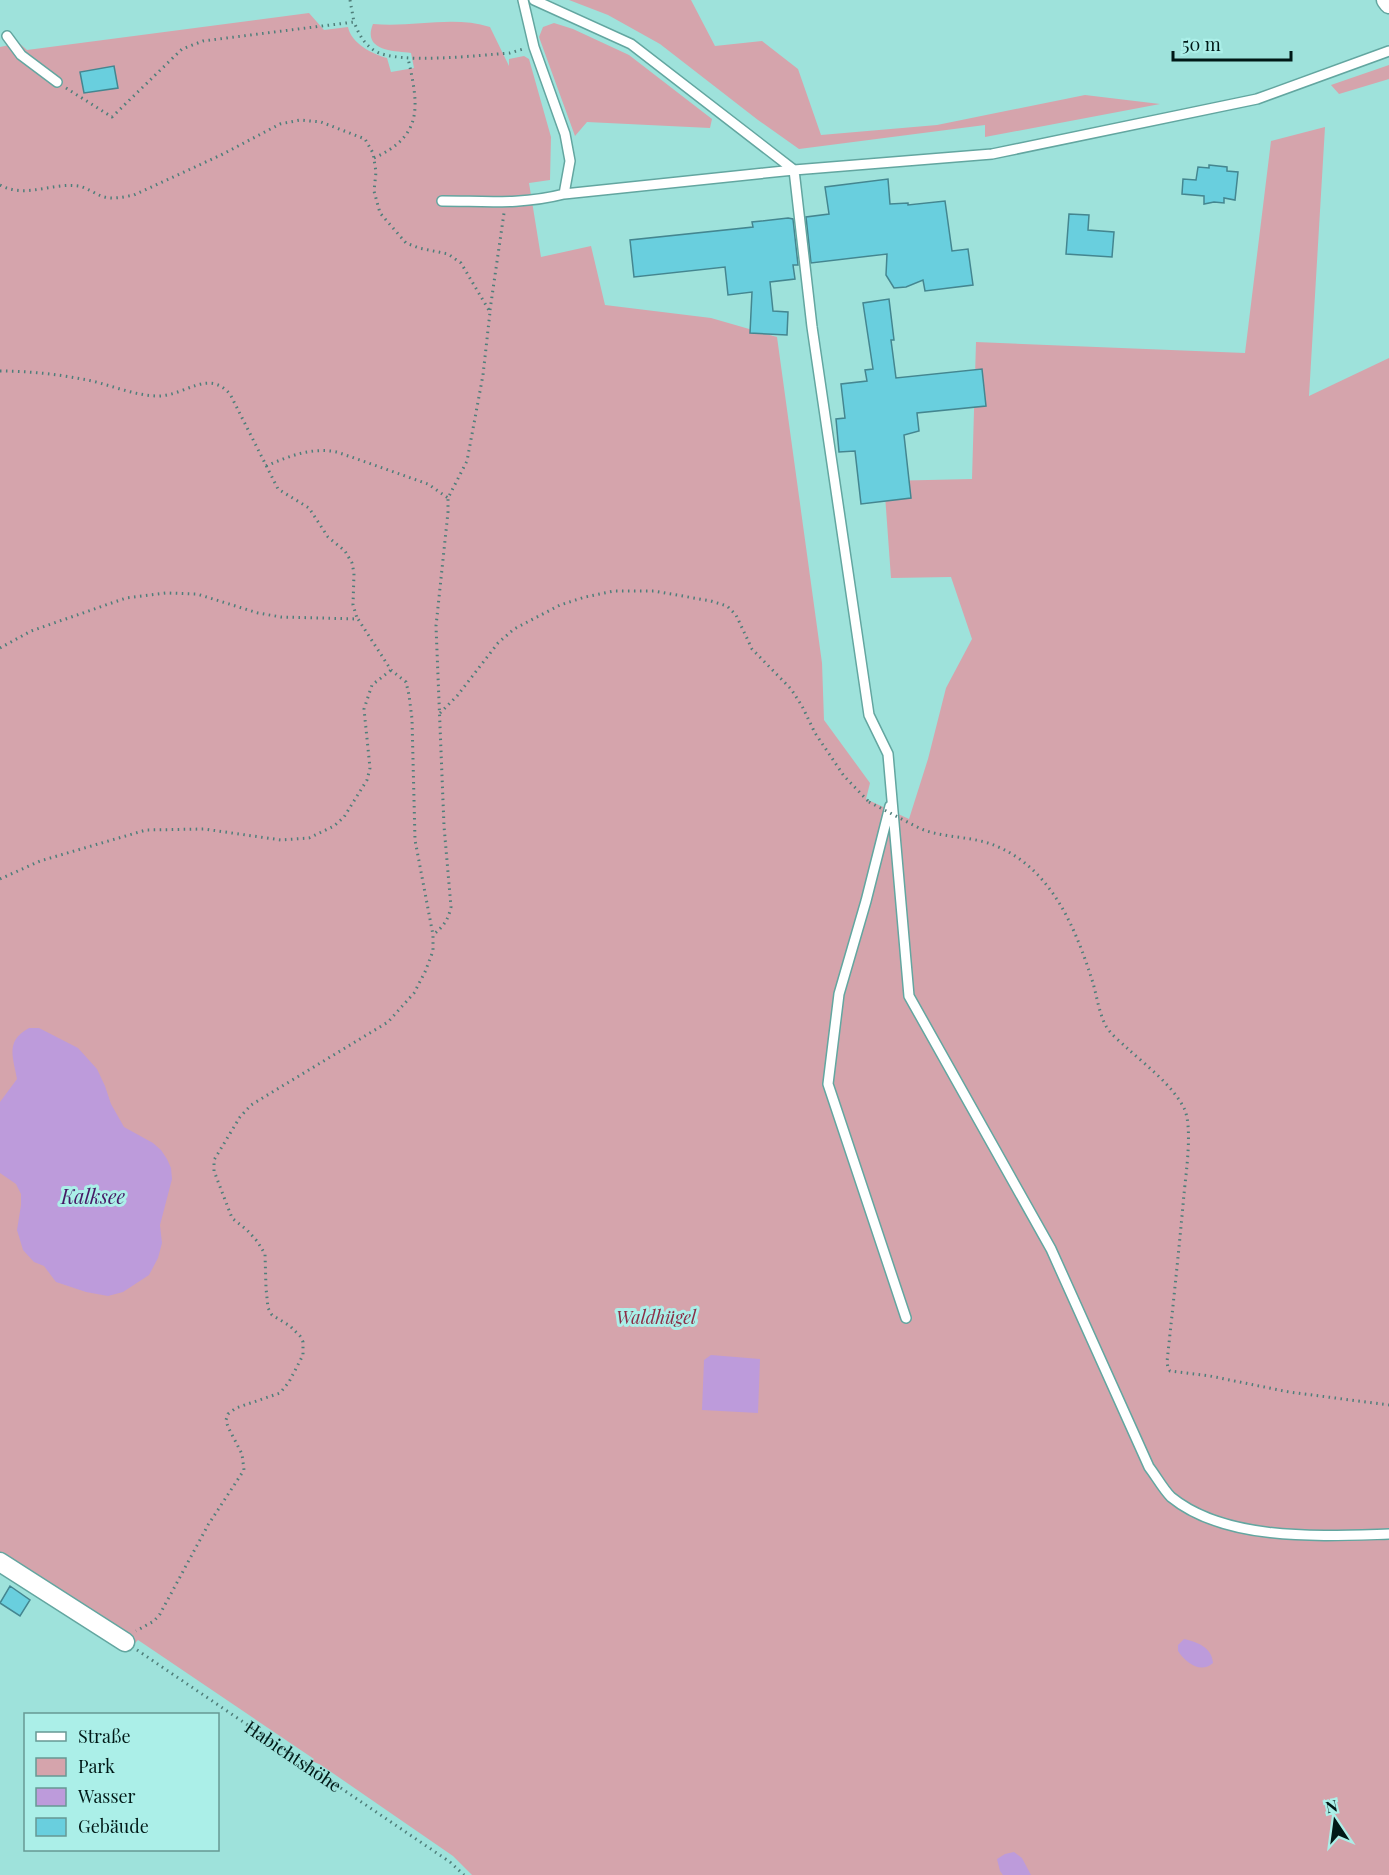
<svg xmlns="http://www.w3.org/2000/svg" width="1389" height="1875" font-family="'Playfair Display',serif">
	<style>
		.green { fill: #d5a4ac }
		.water { fill: #bd9bdb }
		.building { fill: #69cfde; stroke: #448690; stroke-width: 1.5 }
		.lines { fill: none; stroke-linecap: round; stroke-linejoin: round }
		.service-casing { stroke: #63a6a0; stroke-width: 12 }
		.minor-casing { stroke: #63a6a0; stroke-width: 21 }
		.path { stroke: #4f7e7a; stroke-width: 3; stroke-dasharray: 1.5 4.5; stroke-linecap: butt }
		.service { stroke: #fff; stroke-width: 9 }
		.minor { stroke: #fff; stroke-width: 18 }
		.path-bridge { stroke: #4f7e7a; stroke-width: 3; stroke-dasharray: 1.5 4.5; stroke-linecap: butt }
		.labels { text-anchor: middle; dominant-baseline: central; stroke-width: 6; stroke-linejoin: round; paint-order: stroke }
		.park-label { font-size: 18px; font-style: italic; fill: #8b2e46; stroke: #abefe8 }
		.street-label { font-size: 18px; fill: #001917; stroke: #abefe8 }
		.water-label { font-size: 20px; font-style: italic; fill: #461964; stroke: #abefe8 }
	</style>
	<rect width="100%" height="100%" fill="#9ee2db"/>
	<path class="green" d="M569 0H691L715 46 762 41 798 69 821 135 937 125 1085 95 1160 104 985 137V125L799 149 758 120 660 44 608 15Z
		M309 13 324 30 348 27C351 43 372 54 387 58L391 72 414 68 411 53C393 51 362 51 373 24 412 28 452 15 490 27L509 66V59L524 56 529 59 551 137 550 180 529 183 541 257 591 246 605 305 711 318 777 337 822 663 824 720 870 783 866 799 909 819 928 759 946 688 972 639 951 577 891 578 884 481 972 479 976 342 1245 353 1271 141 1325 127 1309 396 1389 358V1875H472L453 1856 321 1765 312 1761 314 1759 138 1640 126 1652 0 1563V47L19 43 27 50Z
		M554 23 573 29 629 55 712 119 710 128 587 122 575 136 539 37 543 27Z
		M1389 65V79L1339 94 1331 85Z"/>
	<path class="water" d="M29 1028H39L78 1048 97 1069 105 1086 111 1104 124 1127 153 1143 161 1150 167 1159 171 1168 172 1179 160 1225 162 1243 158 1258 149 1275 123 1292 108 1296 86 1292 56 1282 44 1266 34 1262 23 1250 17 1230 21 1205V1194L16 1184 0 1173V1102L17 1079C13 1057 5 1041 29 1028Z
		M711 1355 760 1359 758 1413 702 1410 704 1360Z
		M1184 1639C1197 1642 1212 1647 1213 1663 1201 1674 1186 1663 1178 1651V1645Z
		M1014 1852 1022 1858 1031 1875H1003L1000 1871 997 1859 1005 1854Z"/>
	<path class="building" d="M114 66 118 88 84 93 80 72Z
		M1209 165 1227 167V171L1238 172 1235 200 1224 198V203L1214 202 1204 204V196L1182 194 1183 179 1196 180 1198 167 1209 168Z
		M888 179 890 204 908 203V205L945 201 952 251 968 249 973 285 925 291 923 280 906 287 894 288 886 275 887 254 811 263 806 217 829 214 825 187Z
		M1069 214 1089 215 1088 230 1114 232 1112 257 1066 254Z
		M788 218 793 219 798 265H793L795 279 770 282 773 311 788 312 787 335 750 333 752 292 728 295 725 267 634 277 630 240 753 227 752 222Z
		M889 299 894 340H891L896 378 982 369 986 406 917 413 919 431 904 435 911 498 861 504 855 451 839 452 836 419 845 418 841 384 867 381 865 370 873 369 863 303Z
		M10 1586 30 1600 20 1616 0 1603Z"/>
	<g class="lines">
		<defs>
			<path id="service" d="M523 0 534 47 565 134 570 161 564 194 794 170 992 154 1257 99 1389 51
				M534 0 631 44 794 170 812 327 869 715 888 754 909 996 1051 1249 1149 1467C1156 1476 1163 1489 1171 1497 1226 1542 1322 1536 1389 1534
				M7 36 21 55 57 82
				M442 201C485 201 521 205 564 194
				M890 806 866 901 839 994 828 1084 906 1318"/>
			<path id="minor" d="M1386 0 1389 4
				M0 1562 125 1642"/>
		</defs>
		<use href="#service" class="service-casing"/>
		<use href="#minor" class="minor-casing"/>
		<g class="path">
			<path d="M350 0 354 22"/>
			<path d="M66 88 112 117 182 49 203 41 354 22C359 34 363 43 375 51 400 65 479 55 510 53L523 49"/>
			<path d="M374 158C425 135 418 104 408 58"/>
			<path d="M0 185C26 199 52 182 79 186 87 188 94 193 101 196 112 200 123 197 134 195L221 155 280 124 300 120 321 122 365 139 373 153 376 172 374 191 380 213 406 243 419 248 448 254 461 263 490 312 483 375 467 461 448 498V512L436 626 444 826 451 907C448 920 444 926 433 935"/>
			<path d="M490 310 504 213"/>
			<path d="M0 371C27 371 56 374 82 379 107 383 133 396 159 396 186 395 208 369 230 394L278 489 309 508 328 537 345 551 352 563 354 573 353 605 357 618"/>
			<path d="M266 466C289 456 312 447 337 452L428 484 448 498"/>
			<path d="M0 648 31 631 126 598 166 593 197 594 258 613 281 617 358 619 391 670 406 682 409 695 412 719 415 840 433 935V951L425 972 414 993 388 1022 251 1105 240 1117 214 1160V1171L232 1218 247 1230 257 1241 265 1254 266 1288 268 1308 272 1315 290 1326 300 1336 303 1342V1355L289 1382 280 1393 236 1408 228 1414 226 1420 228 1427 242 1454 244 1470 208 1525 160 1614 154 1621 136 1631"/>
			<path d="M440 713 457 696 498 643 514 629 560 605 585 597 614 591H654L711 601 727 606 736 615 752 649 791 689 802 706 815 733 844 776 869 802"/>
			<path d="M917 827C941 839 971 835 996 846 1052 869 1076 929 1093 983 1097 997 1099 1013 1106 1026 1111 1035 1121 1042 1128 1049 1147 1066 1172 1085 1184 1108 1193 1126 1186 1173 1184 1194 1179 1250 1173 1306 1167 1362L1168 1368 1170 1371 1210 1376 1289 1392 1389 1405"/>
			<path d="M0 879 40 861 146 830 204 829 281 840 309 838 334 826 344 817 367 780 370 768 364 709 372 685 391 670"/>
			<path id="s1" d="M137 1650 450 1862 464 1875"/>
		</g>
		<use href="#service" class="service"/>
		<use href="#minor" class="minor"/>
		<path class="path-bridge" d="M869 802 917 827"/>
	</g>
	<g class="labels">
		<g class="park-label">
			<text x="656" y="1317">Waldhügel</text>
		</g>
		<g class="street-label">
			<text stroke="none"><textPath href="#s1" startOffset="189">Habichtshöhe</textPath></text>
		</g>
		<g class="water-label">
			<text x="93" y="1195">Kalksee</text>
		</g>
	</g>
	<rect x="24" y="1713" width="195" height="138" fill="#abefe8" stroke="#679994" stroke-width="1.5"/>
	<rect x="36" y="1732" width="30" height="9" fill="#ffffff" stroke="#679994" stroke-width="1.5"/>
	<text x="78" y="1743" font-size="18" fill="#001917">Straße</text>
	<rect x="36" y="1758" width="30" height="18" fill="#d5a4ac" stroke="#679994" stroke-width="1.5"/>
	<text x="78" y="1773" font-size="18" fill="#001917">Park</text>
	<rect x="36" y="1788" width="30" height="18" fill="#bd9bdb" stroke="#679994" stroke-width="1.5"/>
	<text x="78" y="1803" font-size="18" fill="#001917">Wasser</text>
	<rect x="36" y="1818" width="30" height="18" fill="#69cfde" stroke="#679994" stroke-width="1.5"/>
	<text x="78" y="1833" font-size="18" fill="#001917">Gebäude</text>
	<g transform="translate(1335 1821) rotate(347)" stroke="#abefe8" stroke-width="4.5" paint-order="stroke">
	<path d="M0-4.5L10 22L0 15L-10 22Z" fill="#001917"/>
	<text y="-9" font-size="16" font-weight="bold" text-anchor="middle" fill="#001917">N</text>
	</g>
	<path d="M1173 51v9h118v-9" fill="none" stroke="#001917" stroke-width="3"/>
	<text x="1182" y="51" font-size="18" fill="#001917" stroke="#abefe8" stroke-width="4.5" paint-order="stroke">50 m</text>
</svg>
